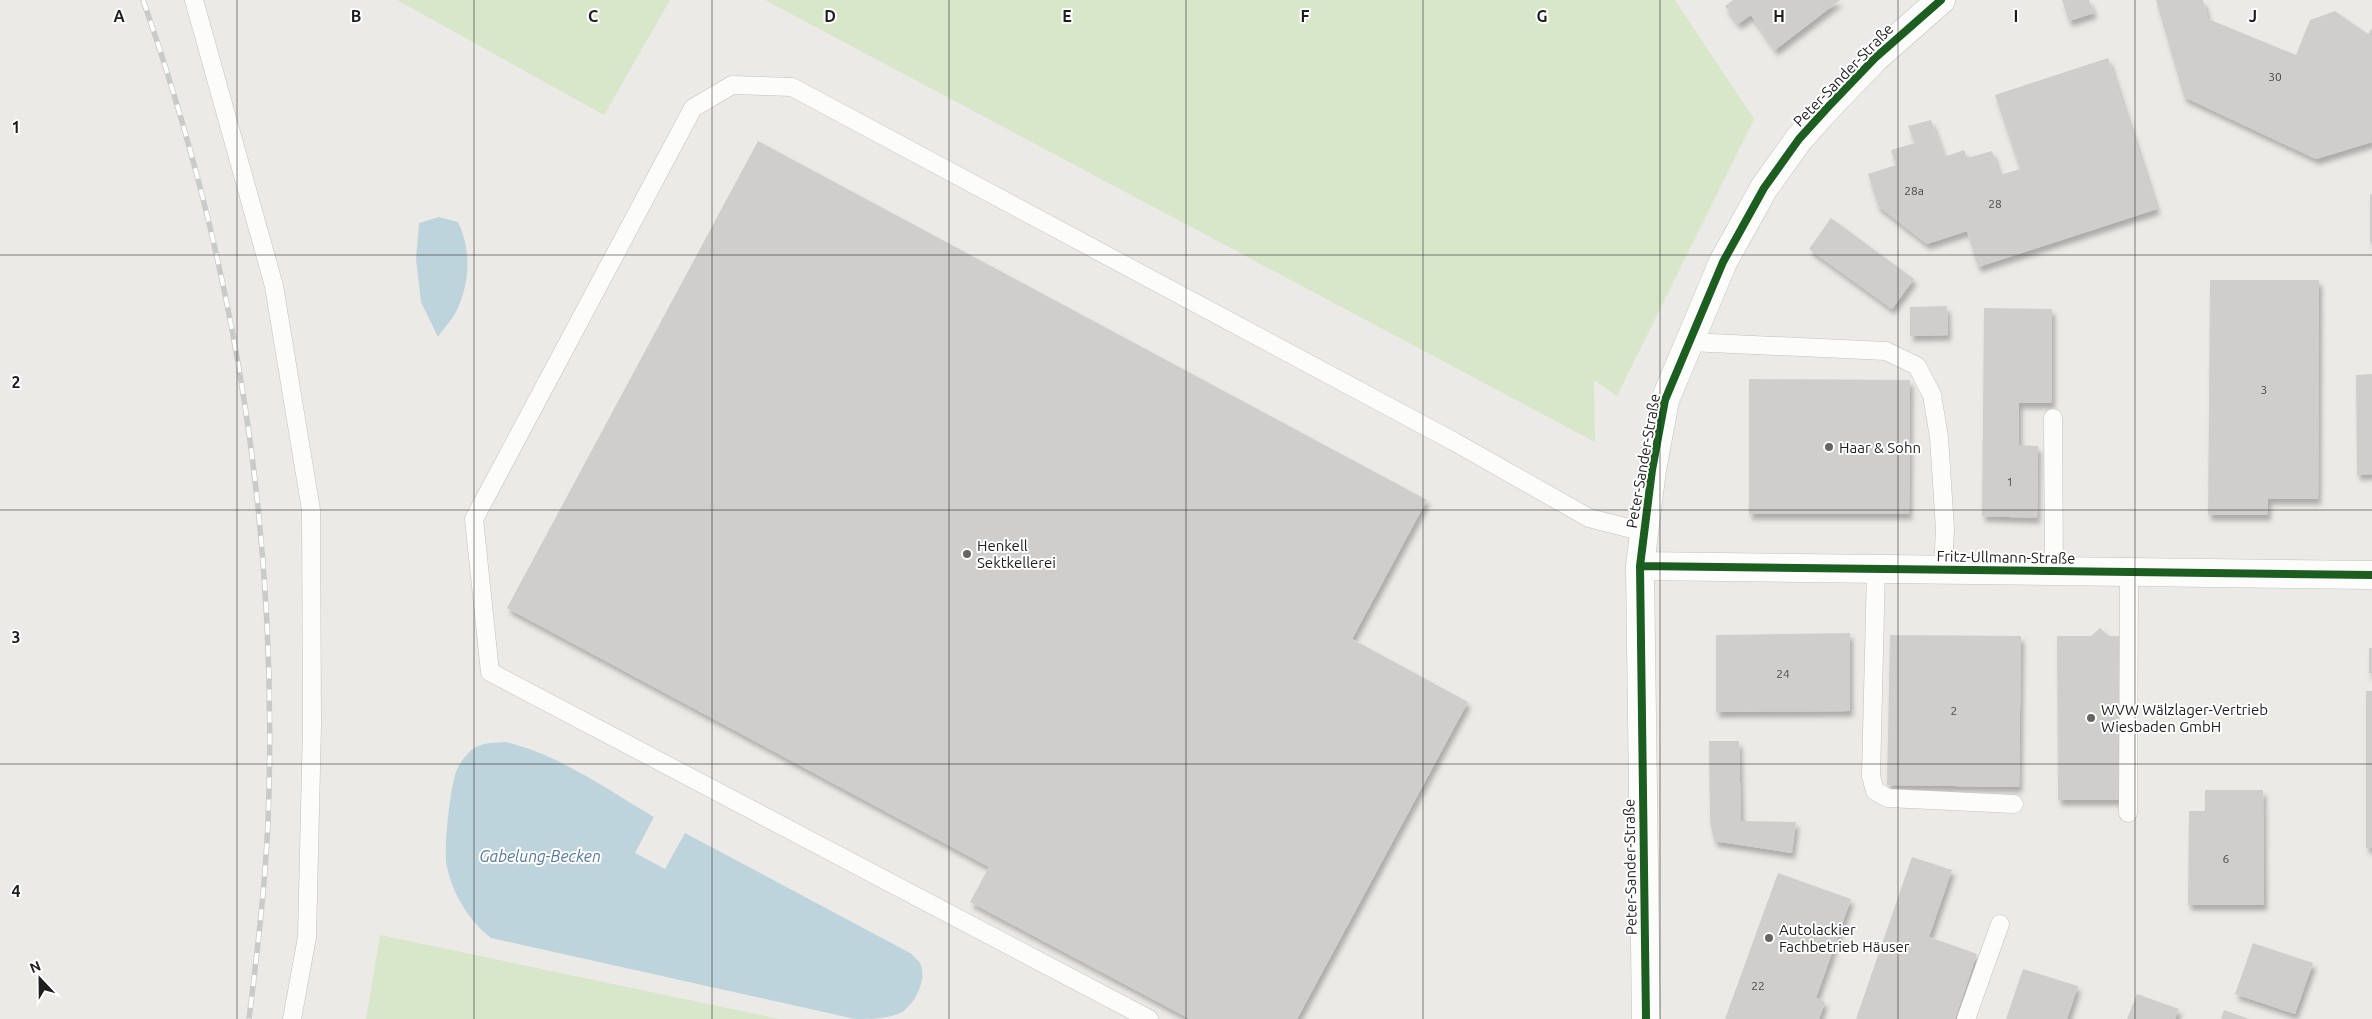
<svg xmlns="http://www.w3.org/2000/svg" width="2372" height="1019" font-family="Ubuntu,sans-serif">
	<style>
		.grass { fill: #d8e6c9 }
		.water { fill: #bed4dc }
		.building { fill: #d0cecc; filter: url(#shadow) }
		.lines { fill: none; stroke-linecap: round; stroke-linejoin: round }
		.lane-casing { stroke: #c2c1bf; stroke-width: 19 }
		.street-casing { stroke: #c2c1bf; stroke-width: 29 }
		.lane { stroke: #fcfcfb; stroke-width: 18 }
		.street { stroke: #fcfcfb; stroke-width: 28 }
		.rail-casing { stroke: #cacac9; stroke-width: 5.5 }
		.rail { stroke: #fff; stroke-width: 4; stroke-dasharray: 11; stroke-linecap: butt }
		.cycleway-casing { stroke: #fff; stroke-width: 11 }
		.cycleway { stroke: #1b5e20; stroke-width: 8 }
		.grid { fill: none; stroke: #1e1e1e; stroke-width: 1; stroke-opacity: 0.55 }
		.poi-dot { fill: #666564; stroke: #fff; stroke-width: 2 }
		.labels { text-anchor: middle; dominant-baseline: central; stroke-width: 4; stroke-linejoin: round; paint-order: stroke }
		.number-label { font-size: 12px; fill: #4a4a4a }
		.street-label { font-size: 15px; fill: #1e1e1e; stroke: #fff }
		.poi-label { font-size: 15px; fill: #1e1e1e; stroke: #fff; text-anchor: start }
		.water-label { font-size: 16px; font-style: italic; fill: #5479a3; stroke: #fff }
		.grid-label { font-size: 16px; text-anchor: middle; font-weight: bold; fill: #1e1e1e; stroke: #fff; stroke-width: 4; stroke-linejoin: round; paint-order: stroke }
	</style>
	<defs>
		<filter id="shadow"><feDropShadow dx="3" dy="5.5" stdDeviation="2.5" flood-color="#0004"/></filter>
	</defs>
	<rect width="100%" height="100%" fill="#eceae7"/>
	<path class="grass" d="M397 0H670L604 115Z
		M765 0H1675L1754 119 1617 396 1594 380 1595 442Z
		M380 935 780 1019H366Z"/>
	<path class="water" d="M439 217 458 222C472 251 470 283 456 312 452 320 443 329 438 337L421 302 416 259 419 223Z
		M506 742C560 755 606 789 654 817L635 853 665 869 685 833 912 954C914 957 918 960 920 963 928 978 915 1004 902 1012 888 1019 871 1019 855 1019L491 938C470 922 452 893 447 867 443 850 450 792 455 775 458 765 467 752 476 747 485 742 496 743 506 742Z"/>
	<path class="building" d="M1733 0H1840L1775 50 1751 15 1738 24 1725 6Z
		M2062 0H2089L2094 13 2069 21Z
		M2156 0H2203L2208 19 2296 55 2310 20 2335 11 2368 34 2372 28V142L2316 159 2184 97Z
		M2108 58 2157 209 1978 267 1967 231 1927 244 1878 206 1868 174 1896 165 1891 150 1915 143 1908 126 1931 120 1944 157 1964 150 1967 158 1992 151 2000 175 2020 169 1995 95Z
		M758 141 1427 500 1352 639 1468 702 1297 1019H1190L970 902 989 867 507 608Z
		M2370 194H2372V243H2370Z
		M1831 218 1914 279 1892 309 1809 249Z
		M2210 280H2319L2318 499H2268V515H2208Z
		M1947 306 1948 335 1910 336V307Z
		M1984 308 2052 309V403H2019V445L2038 446 2037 518 1982 516Z
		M2372 374V474L2357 475 2356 375Z
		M1749 379 1910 380 1909 514H1749Z
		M2100 628 2109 636H2124V800H2058L2057 636H2091Z
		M1850 633V711L1716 712V635Z
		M1890 635 2021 636 2019 787 1887 785Z
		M2369 648H2372V673H2369Z
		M2366 691H2372V848H2366Z
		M1709 741H1739L1741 821 1796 822 1792 853 1714 841 1710 821Z
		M2205 790H2263L2264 905H2188L2189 811H2205Z
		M1912 857 1952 870 1929 937 1977 954 1955 1019H1856Z
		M1778 873 1851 899 1816 998 1825 1002 1819 1019H1725Z
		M2253 943 2313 963 2295 1014 2235 994Z
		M2023 969 2078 986 2067 1019H2006Z
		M2137 994 2179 1009 2175 1019H2127Z
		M2224 1010 2249 1019H2221Z"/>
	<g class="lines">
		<defs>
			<path id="lane" d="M194 0 274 286 311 510 312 726 307 937 292 1019
				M1689 342 1886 351 1917 366 1932 395 1939 437 1945 529 1943 570
				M2053 418 2054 571
				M1876 569 1871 776 1875 791 1888 798 2014 804
				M2128 813 2129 572
				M1149 1019 490 672 474 519 693 108 732 85 792 87 1453 441 1589 518 1644 532
				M1966 1019 2000 924"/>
			<path id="street" d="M1640 566 2372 575
				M1646 1019 1640 566 1652 470 1665 400 1723 262 1764 188 1799 139 1828 107 1875 58 1941 0"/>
		</defs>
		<use href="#lane" class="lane-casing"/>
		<use href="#street" class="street-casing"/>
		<use href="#lane" class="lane"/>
		<use href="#street" class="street"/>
		<defs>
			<path id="rail" d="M143 0C237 268 279 538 268 822 265 888 257 954 249 1019"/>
		</defs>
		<use href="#rail" class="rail-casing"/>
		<use href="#rail" class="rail"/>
		<defs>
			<path id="cycleway" d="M1640 566 2372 575
				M1646 1019 1640 566 1652 470 1665 400 1723 262 1764 188 1799 139 1828 107 1875 58 1941 0"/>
		</defs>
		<use href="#cycleway" class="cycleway-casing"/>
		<use href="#cycleway" class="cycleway"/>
	</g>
	<path class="grid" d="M237 0V1019M474 0V1019M712 0V1019M949 0V1019M1186 0V1019M1423 0V1019M1660 0V1019M1898 0V1019M2135 0V1019M0 255H2372M0 510H2372M0 764H2372"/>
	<g class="poi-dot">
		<circle cx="1829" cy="447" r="5"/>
		<circle cx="967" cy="554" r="5"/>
		<circle cx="2091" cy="718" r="5"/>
		<circle cx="1769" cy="938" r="5"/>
	</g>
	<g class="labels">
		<g class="number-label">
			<text x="2275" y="76">30</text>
			<text x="1914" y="190">28a</text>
			<text x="1995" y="203">28</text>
			<text x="2264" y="389">3</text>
			<text x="2010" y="481">1</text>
			<text x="1783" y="673">24</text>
			<text x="1954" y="710">2</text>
			<text x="2226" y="858">6</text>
			<text x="1758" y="985">22</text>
		</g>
		<g class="street-label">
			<text transform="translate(1843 75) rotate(-46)">Peter-Sander-Straße</text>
			<text transform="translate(1643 461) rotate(-80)">Peter-Sander-Straße</text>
			<text transform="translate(2006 557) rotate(1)">Fritz-Ullmann-Straße</text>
			<text transform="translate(1630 867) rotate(-91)">Peter-Sander-Straße</text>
		</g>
		<g class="poi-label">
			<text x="1839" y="447">Haar &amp; Sohn</text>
			<text x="977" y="545">Henkell<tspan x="977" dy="17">Sektkellerei</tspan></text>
			<text x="2101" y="709">WVW Wälzlager-Vertrieb<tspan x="2101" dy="17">Wiesbaden GmbH</tspan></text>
			<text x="1779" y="929">Autolackier<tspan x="1779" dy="17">Fachbetrieb Häuser</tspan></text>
		</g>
		<g class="water-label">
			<text x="540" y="856">Gabelung-Becken</text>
		</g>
	</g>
	<g class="grid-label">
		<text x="119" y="22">A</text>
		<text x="356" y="22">B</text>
		<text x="593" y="22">C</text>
		<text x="830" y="22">D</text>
		<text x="1067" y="22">E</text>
		<text x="1305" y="22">F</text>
		<text x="1542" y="22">G</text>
		<text x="1779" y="22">H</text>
		<text x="2016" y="22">I</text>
		<text x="2253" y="22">J</text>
		<text x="16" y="133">1</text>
		<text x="16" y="388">2</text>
		<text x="16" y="643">3</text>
		<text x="16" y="897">4</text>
	</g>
	<g transform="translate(40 979) rotate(338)" stroke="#ffffff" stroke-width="4" paint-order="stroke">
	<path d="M0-4L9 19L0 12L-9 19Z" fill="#1e1e1e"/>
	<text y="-8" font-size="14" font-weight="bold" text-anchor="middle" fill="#1e1e1e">N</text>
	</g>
</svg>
